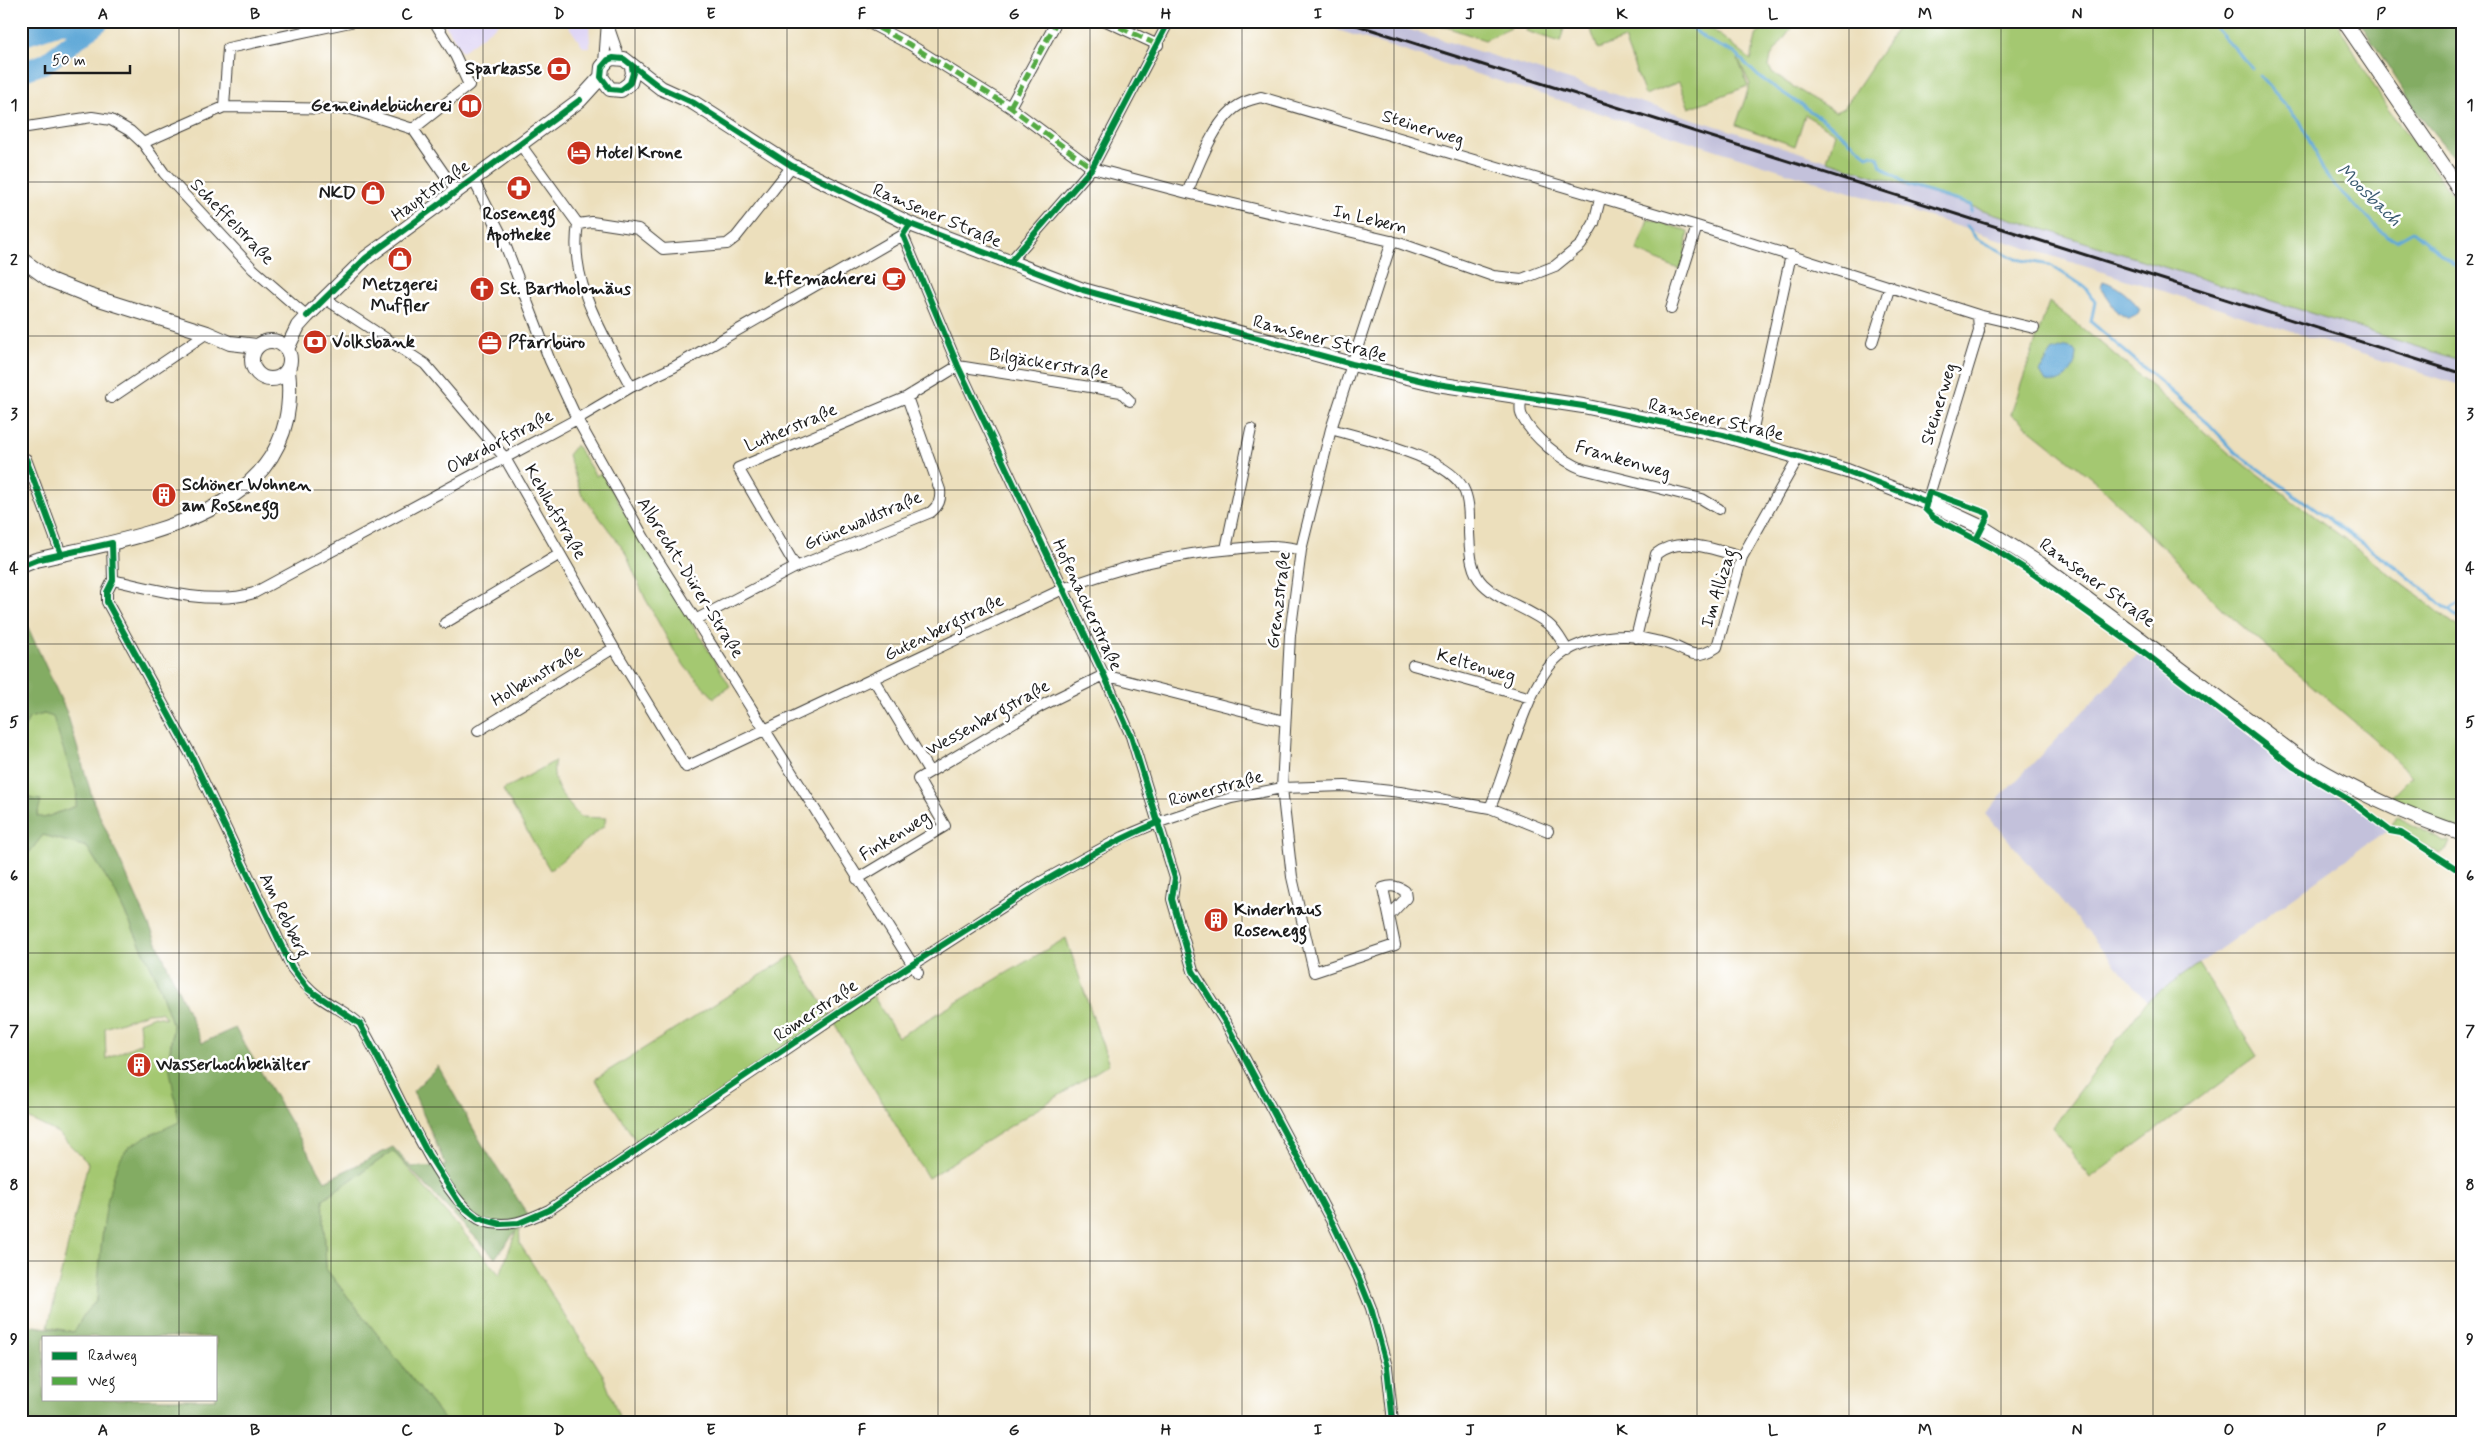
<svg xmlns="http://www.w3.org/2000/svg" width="2484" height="1443" font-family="Mynerve,sans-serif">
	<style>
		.built { fill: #dfd5f5 }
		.industrial { fill: #c3c1db }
		.green { fill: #a4c871; stroke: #607246; fill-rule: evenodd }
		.forest { fill: #83ac63; stroke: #506440; fill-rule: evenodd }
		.water { fill: #61a9d8; stroke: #3e627a }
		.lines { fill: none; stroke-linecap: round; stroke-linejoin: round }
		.stream { stroke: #61a9d8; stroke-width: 3 }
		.river { stroke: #61a9d8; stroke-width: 20 }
		.street-casing { stroke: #3b3934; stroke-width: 12 }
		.secondary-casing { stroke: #3b3934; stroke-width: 16 }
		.street { stroke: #fff; stroke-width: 10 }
		.secondary { stroke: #fff; stroke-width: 14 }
		.rail { stroke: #1c1c1c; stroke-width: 3 }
		.quiet { stroke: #52a943; stroke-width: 5; stroke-dasharray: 10 5; stroke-linecap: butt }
		.cycleway-casing { stroke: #fff; stroke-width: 9 }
		.cycleway { stroke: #00873e; stroke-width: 6 }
		.grid { fill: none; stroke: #1c1c1c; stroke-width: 1; stroke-opacity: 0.55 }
		.labels { text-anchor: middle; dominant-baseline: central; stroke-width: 5; stroke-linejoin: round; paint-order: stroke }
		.poi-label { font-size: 18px; font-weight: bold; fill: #1c1c1c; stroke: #fff; text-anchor: start }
		.street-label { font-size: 18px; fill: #1c1c1c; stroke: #fff }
		.water-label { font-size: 19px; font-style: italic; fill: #3b5b71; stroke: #fff }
		.neatline { fill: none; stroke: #1c1c1c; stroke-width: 2 }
		.grid-label { font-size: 16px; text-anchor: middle; font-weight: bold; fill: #1c1c1c }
	</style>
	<rect width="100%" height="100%" fill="#fff"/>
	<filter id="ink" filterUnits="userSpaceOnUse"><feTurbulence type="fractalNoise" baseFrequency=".02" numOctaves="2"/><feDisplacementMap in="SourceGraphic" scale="10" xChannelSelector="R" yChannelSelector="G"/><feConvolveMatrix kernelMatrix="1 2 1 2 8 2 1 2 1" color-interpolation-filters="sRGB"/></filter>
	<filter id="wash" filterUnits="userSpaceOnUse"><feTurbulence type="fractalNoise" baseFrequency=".0096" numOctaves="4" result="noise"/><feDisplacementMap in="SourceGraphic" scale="20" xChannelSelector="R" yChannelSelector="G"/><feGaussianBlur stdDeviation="1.12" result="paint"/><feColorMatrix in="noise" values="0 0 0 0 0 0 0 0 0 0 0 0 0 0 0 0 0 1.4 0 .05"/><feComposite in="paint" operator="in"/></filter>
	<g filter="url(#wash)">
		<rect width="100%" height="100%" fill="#ecdfbc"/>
		<path class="built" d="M443 21H502L462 52Z
			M557 21H589L590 47H583L567 24Z"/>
		<path class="industrial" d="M1309 21H1382L2463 361V386Z
			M2141 651 2296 769 2391 827 2147 1001 1985 813Z"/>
		<path class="green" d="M1428 21H1515L1510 28 1485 40Z
			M1529 21H1566L1560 42 1526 31Z
			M1653 21 1655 26 1667 21H1702L1751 60 1756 36 1767 21H1797L1771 56 1769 67 1772 72 1784 81 1835 112 1844 108 1902 21H2336L2387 108 2463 208V361L1827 161 1835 133 1805 115 1795 146 1736 125 1750 84 1738 59 1748 86 1689 108 1679 82 1645 95 1624 39 1598 49 1588 22Z
			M1648 219 1688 231 1683 271 1637 251Z
			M2049 302 2107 348 2229 453 2345 539 2463 631V834L2384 804 2412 776 2373 738 2221 608 2167 551 2095 481 2011 414Z
			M576 445 596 476 601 473 730 686 714 698 686 668 673 649 645 598 624 550 581 493 568 455Z
			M44 714 54 717 77 792 76 806 44 818 37 816 32 799 21 792V735L28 718Z
			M555 761C549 784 566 800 580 817L606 818 604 826 550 870 503 790Z
			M2396 816 2444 842 2450 841 2447 849 2440 854 2392 825Z
			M43 835 87 847 114 890 155 975 173 1026 169 1057 235 1117 216 1399V1337L103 1228 97 1300 85 1313 74 1332 48 1327 88 1163 58 1133 21 1115V863ZM161 1012 166 1018 154 1016 139 1022 141 1043 106 1059 105 1028 147 1013Z
			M1066 938 1109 1064 928 1178 831 1019 640 1147 595 1079 793 955 831 1018 871 992 898 1037Z
			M2199 964 2257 1056 2090 1178 2053 1127 2147 1001Z
			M393 1151 500 1275 519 1223 520 1244 603 1375 621 1422H446L326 1269 323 1199Z"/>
		<path class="forest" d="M2359 21H2463V168L2422 119Z
			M21 612 67 713 94 803 202 1043 235 1028 325 1181 393 1147 411 1167 446 1166 413 1091 438 1066 482 1144 528 1215 495 1258 393 1151 323 1199 326 1269 446 1422H21V1324L74 1332 85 1313 97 1300C100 1263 103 1175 128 1148 134 1141 169 1127 179 1122L169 1064 173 1026 155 975 114 890 87 847 43 835 21 863V792L32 799 41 800 37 816 44 818 76 806 77 792 53 717 44 714 29 718 21 735ZM44 1337H216V1399H44Z"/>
		<path class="water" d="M2103 281C2117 285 2131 297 2140 309L2137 315 2129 319 2117 312 2101 288Z
			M2067 347 2074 349 2077 355C2074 372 2064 385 2046 382L2040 372 2051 352Z"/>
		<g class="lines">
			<path class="stream" d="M1683 21 1707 40 1735 53 1758 76 1828 123 1868 156 1872 154 1878 157 1881 166 1909 186 1971 205V211
				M2209 21 2252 68
				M2260 76 2300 121 2323 170 2333 184 2388 238 2397 240 2413 231 2463 272
				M1967 226 1976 238 2016 259 2050 265 2085 287 2095 302 2091 322 2209 424 2236 453 2400 570 2463 622
				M2449 610 2463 602"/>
			<path class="river" d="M21 37 60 24 99 22
				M21 72 46 63 100 21"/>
		</g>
	</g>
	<g filter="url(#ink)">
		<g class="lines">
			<defs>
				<path id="street" d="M865 21 909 44 1010 107 1092 168 1187 193 1399 243 1493 276 1522 279 1555 266 1581 245 1594 223 1600 199
					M1106 21 1158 45
					M609 28 619 57
					M604 63 607 21
					M224 107 228 48 355 21
					M1010 107 1057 21
					M21 128 92 117 111 120 130 131 143 143 164 173 253 269 307 316
					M413 129 469 85 455 55 434 21
					M143 143 224 107 351 109 413 129 456 191
					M520 144 578 224C568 283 605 337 631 387
					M473 179 501 234 550 361 577 419 644 538 918 973
					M1187 193C1198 167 1215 116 1243 103 1248 100 1255 99 1261 97L1697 226 1978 315 2034 328
					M578 224 592 222 638 229 663 249 727 244 736 237 792 166
					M903 235 958 366 1104 675 1131 736 1175 878 1172 899 1193 971 1227 1025 1334 1226 1359 1278 1371 1308 1387 1367 1393 1422
					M1009 263 1092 168 1169 21
					M324 298 425 364 505 458 614 648 686 767 1063 589C1118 567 1175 554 1233 549 1258 546 1277 544 1301 550
					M1671 309 1697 226
					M1872 343 1890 286
					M1521 397C1521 403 1519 411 1522 416 1532 437 1562 461 1583 469L1702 499 1719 509
					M111 398 207 333
					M1331 429C1365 439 1452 457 1465 492 1470 505 1469 520 1469 533 1470 551 1470 571 1483 584 1501 602 1528 608 1548 624 1557 631 1562 642 1568 651
					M1750 442 1791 255
					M26 459 61 554
					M1927 502 1979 331 1978 315
					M112 543 113 580
					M1226 549 1251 429
					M796 567 738 468 907 397 958 366 1121 392 1130 401
					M113 580 107 592V602L192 757 292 968C300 979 307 988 318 996 329 1005 354 1016 361 1026 388 1068 441 1205 483 1221 507 1229 528 1220 549 1210L871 992 1041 882 1123 837 1159 822 1231 798 1282 788 1345 786 1400 792 1490 808 1548 831
					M113 580C155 590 213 606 254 593L577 419 631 387 674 367 903 235 906 231
					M697 619 796 567 931 512C939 505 941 500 940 490L907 397
					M445 623 560 554
					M1636 638 1656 554C1680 535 1715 550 1742 557
					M1413 665 1531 698
					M874 680 929 771
					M478 731 614 648
					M1490 808C1508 767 1526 684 1559 656 1575 643 1603 636 1623 636 1635 635 1649 640 1661 642 1686 647 1691 664 1717 647L1742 557 1799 456
					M857 879 945 826 918 779 1041 706 1104 675 1284 721
					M1389 916 1383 888C1392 885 1397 886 1405 891L1406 898 1389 916 1395 945 1314 972 1292 877 1282 788 1290 635 1301 550 1331 429 1392 241"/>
				<path id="secondary" d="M2344 21 2463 195
					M632 67 633 73 630 83 621 90 610 89 601 77 602 67 608 60 613 58 624 59 661 88 694 103 792 166 910 224 1083 290 1352 364 1437 384 1583 406 1723 435 1847 471 1927 502 1983 528 2040 564 2294 754C2347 788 2403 814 2463 834
					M21 259 50 280 90 296 207 333 230 343 257 346
					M252 360a19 19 0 1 1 38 0a19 19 0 1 1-38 0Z
					M287 349 298 326 307 316 366 258 580 100 601 77
					M21 566 36 560C141 535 305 516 288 370"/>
			</defs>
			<use href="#street" class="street-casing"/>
			<use href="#secondary" class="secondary-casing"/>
			<use href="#street" class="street"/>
			<use href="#secondary" class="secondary"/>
			<path class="rail" d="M1344 21 2463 374"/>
			<path class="quiet" d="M865 21 909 44 1010 107 1092 168
				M1106 21 1158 45
				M1010 107 1057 21"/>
			<defs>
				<path id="cycleway" d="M632 67 633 73 630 83 621 90 610 89 601 77 602 67 608 60 613 58 624 59 661 88 694 103 792 166 910 224 1083 290 1352 364 1437 384 1583 406 1723 435 1847 471 1927 502
					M910 224 903 235 958 366 1104 675 1131 736 1175 878 1172 899 1193 971 1227 1025 1334 1226 1359 1278 1371 1308 1387 1367 1393 1422
					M1009 263 1092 168 1169 21
					M307 316 366 258 580 100
					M21 461 26 459 61 554
					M1976 540 1988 516 1987 513 1929 492 1925 509 1934 518 1992 548 2035 575 2142 651 2294 767 2351 801 2390 831 2401 833 2455 868 2463 865
					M21 566 36 560 112 543 113 580 107 592V602L192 757 292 968 308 989 360 1024 428 1154 460 1204 478 1218 500 1224 519 1223 549 1210C677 1123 803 1034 933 951 1007 904 1079 856 1159 822"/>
			</defs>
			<use href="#cycleway" class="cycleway-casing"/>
			<use href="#cycleway" class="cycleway"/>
		</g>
	</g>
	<path class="grid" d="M179 21V1337M331 21V1422M483 21V1422M635 21V1422M787 21V1422M938 21V1422M1090 21V1422M1242 21V1422M1394 21V1422M1546 21V1422M1697 21V1422M1849 21V1422M2001 21V1422M2153 21V1422M2305 21V1422M21 182H2463M21 336H2463M21 490H2463M21 644H2463M21 799H2463M21 953H2463M21 1107H2463M21 1261H2463M179 1399V1422"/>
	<defs>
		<symbol id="bank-disc" viewBox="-11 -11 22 22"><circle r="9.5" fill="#c8321e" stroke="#fff"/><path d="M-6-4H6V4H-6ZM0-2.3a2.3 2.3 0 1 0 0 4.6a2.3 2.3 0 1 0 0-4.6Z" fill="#fff"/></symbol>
		<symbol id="library-disc" viewBox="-11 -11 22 22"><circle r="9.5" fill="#c8321e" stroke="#fff"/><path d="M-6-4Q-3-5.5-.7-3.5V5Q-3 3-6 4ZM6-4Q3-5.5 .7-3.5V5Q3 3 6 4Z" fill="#fff"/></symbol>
		<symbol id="hotel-disc" viewBox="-11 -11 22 22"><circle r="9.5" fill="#c8321e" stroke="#fff"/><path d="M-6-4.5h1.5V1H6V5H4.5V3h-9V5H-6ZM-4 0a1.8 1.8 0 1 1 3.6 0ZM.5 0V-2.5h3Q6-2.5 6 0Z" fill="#fff"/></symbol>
		<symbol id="pharmacy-disc" viewBox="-11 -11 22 22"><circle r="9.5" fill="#c8321e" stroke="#fff"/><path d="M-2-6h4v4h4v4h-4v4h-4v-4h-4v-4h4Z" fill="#fff"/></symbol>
		<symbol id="shop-disc" viewBox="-11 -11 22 22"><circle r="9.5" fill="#c8321e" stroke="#fff"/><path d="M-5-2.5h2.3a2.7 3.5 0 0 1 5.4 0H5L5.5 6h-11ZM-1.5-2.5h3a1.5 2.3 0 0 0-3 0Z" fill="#fff"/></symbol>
		<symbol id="cafe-disc" viewBox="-11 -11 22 22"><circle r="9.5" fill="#c8321e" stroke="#fff"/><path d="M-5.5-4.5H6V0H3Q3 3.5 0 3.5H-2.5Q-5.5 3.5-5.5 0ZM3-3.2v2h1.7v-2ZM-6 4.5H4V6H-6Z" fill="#fff"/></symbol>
		<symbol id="church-disc" viewBox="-11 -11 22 22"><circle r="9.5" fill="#c8321e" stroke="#fff"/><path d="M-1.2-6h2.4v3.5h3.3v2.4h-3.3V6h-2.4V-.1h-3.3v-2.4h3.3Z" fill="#fff"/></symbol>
		<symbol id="office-disc" viewBox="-11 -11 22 22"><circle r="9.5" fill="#c8321e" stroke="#fff"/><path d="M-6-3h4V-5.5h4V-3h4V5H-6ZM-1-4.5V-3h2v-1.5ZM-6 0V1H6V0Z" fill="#fff"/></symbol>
		<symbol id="building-disc" viewBox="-11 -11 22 22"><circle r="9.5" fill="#c8321e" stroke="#fff"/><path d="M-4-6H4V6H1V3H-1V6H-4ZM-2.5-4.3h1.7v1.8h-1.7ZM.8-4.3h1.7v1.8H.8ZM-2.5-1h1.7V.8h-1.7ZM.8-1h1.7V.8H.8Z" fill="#fff"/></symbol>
	</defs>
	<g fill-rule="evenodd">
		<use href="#bank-disc" x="545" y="55" width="28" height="28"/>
		<use href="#library-disc" x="456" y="92" width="28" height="28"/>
		<use href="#hotel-disc" x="565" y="139" width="28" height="28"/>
		<use href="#pharmacy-disc" x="505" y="174" width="28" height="28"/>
		<use href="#shop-disc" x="359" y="179" width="28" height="28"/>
		<use href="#shop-disc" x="386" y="245" width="28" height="28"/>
		<use href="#cafe-disc" x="880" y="265" width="28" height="28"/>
		<use href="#church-disc" x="468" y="275" width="28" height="28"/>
		<use href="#bank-disc" x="301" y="328" width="28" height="28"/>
		<use href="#office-disc" x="476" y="329" width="28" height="28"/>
		<use href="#building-disc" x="150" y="481" width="28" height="28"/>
		<use href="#building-disc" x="1202" y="906" width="28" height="28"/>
		<use href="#building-disc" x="125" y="1051" width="28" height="28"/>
	</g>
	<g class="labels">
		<g class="poi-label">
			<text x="542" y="69" text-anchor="end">Sparkasse</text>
			<text x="452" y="106" text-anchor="end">Gemeindebücherei</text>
			<text x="596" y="153">Hotel Krone</text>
			<text x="356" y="193" text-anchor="end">NKD</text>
			<text x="519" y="214" text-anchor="middle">Rosenegg<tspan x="519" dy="21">Apotheke</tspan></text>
			<text x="876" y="279" text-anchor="end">k.ffemacherei</text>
			<text x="400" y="285" text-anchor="middle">Metzgerei<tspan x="400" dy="21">Muffler</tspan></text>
			<text x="500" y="289">St. Bartholomäus</text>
			<text x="332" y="342">Volksbank</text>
			<text x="508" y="343">Pfarrbüro</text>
			<text x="182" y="485">Schöner Wohnen<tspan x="182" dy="21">am Rosenegg</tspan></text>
			<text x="1234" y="910">Kinderhaus<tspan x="1234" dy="21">Rosenegg</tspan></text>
			<text x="156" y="1065">Wasserhochbehälter</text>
		</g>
		<g class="street-label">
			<text transform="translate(1423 128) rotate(17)">Steinerweg</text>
			<text transform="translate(431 191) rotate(-36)">Hauptstraße</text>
			<text transform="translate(937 216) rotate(23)">Ramsener Straße</text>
			<text transform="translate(1370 220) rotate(14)">In Lebern</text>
			<text transform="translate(232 222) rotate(46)">Scheffelstraße</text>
			<text transform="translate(1320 339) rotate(15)">Ramsener Straße</text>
			<text transform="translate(1049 364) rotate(9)">Bilgäckerstraße</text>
			<text transform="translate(1939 404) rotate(-73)">Steinerweg</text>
			<text transform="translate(1716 420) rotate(13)">Ramsener Straße</text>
			<text transform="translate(791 428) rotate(-23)">Lutherstraße</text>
			<text transform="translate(500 442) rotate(-28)">Oberdorfstraße</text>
			<text transform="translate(1623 460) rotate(16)">Frankenweg</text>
			<text transform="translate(555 512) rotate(60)">Kehlhofstraße</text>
			<text transform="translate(863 521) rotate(-23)">Grünewaldstraße</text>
			<text transform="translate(690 578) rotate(58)">Albrecht-Dürer-Straße</text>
			<text transform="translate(2097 583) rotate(36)">Ramsener Straße</text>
			<text transform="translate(1719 588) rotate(-73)">Im Allizag</text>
			<text transform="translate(1279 600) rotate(-83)">Grenzstraße</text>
			<text transform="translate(1087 605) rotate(65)">Hofenackerstraße</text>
			<text transform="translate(944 628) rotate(-26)">Gutenbergstraße</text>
			<text transform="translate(1476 666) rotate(16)">Keltenweg</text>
			<text transform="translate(537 676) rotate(-31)">Holbeinstraße</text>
			<text transform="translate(988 718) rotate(-29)">Wessenbergstraße</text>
			<text transform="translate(1216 789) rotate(-15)">Römerstraße</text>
			<text transform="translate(895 836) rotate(-32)">Finkenweg</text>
			<text transform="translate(284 916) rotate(64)">Am Rebberg</text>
			<text transform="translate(816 1011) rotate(-34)">Römerstraße</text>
		</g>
		<g class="water-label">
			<text transform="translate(2369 195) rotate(44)">Moosbach</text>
		</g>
	</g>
	<rect width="2484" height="1443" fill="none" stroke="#fff" stroke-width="55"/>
	<rect x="42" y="1336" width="175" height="65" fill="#ffffff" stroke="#a4a4a4"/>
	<rect x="52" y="1352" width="25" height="8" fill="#00873e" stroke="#a4a4a4"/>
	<text x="88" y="1360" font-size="15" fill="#1c1c1c">Radweg</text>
	<rect x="52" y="1377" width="25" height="8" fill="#52a943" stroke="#a4a4a4"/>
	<text x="88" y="1386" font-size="15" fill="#1c1c1c">Weg</text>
	<path d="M45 65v8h85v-8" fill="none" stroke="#1c1c1c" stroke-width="2.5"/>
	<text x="52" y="65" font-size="15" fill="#1c1c1c" stroke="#ffffff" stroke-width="4" paint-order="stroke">50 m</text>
	<rect x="28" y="28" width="2428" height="1388" class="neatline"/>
	<g class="grid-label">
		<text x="103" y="19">A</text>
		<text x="255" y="19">B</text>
		<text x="407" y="19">C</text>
		<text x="559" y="19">D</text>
		<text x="711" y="19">E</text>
		<text x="862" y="19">F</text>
		<text x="1014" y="19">G</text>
		<text x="1166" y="19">H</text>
		<text x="1318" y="19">I</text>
		<text x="1470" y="19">J</text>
		<text x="1622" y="19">K</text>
		<text x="1773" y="19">L</text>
		<text x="1925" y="19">M</text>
		<text x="2077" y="19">N</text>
		<text x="2229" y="19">O</text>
		<text x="2381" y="19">P</text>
		<text x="14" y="110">1</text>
		<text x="2470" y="110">1</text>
		<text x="14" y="265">2</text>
		<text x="2470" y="265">2</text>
		<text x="14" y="419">3</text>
		<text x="2470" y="419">3</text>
		<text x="14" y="573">4</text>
		<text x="2470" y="573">4</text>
		<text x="14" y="727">5</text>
		<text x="2470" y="727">5</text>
		<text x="14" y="881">6</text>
		<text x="2470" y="881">6</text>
		<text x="14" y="1036">7</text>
		<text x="2470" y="1036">7</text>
		<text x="14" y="1190">8</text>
		<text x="2470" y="1190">8</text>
		<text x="14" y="1344">9</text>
		<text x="2470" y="1344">9</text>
		<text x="103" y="1435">A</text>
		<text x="255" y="1435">B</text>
		<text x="407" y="1435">C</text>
		<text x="559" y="1435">D</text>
		<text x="711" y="1435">E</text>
		<text x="862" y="1435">F</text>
		<text x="1014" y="1435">G</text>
		<text x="1166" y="1435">H</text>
		<text x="1318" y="1435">I</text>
		<text x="1470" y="1435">J</text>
		<text x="1622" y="1435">K</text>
		<text x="1773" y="1435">L</text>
		<text x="1925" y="1435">M</text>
		<text x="2077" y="1435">N</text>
		<text x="2229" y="1435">O</text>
		<text x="2381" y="1435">P</text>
	</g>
</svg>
